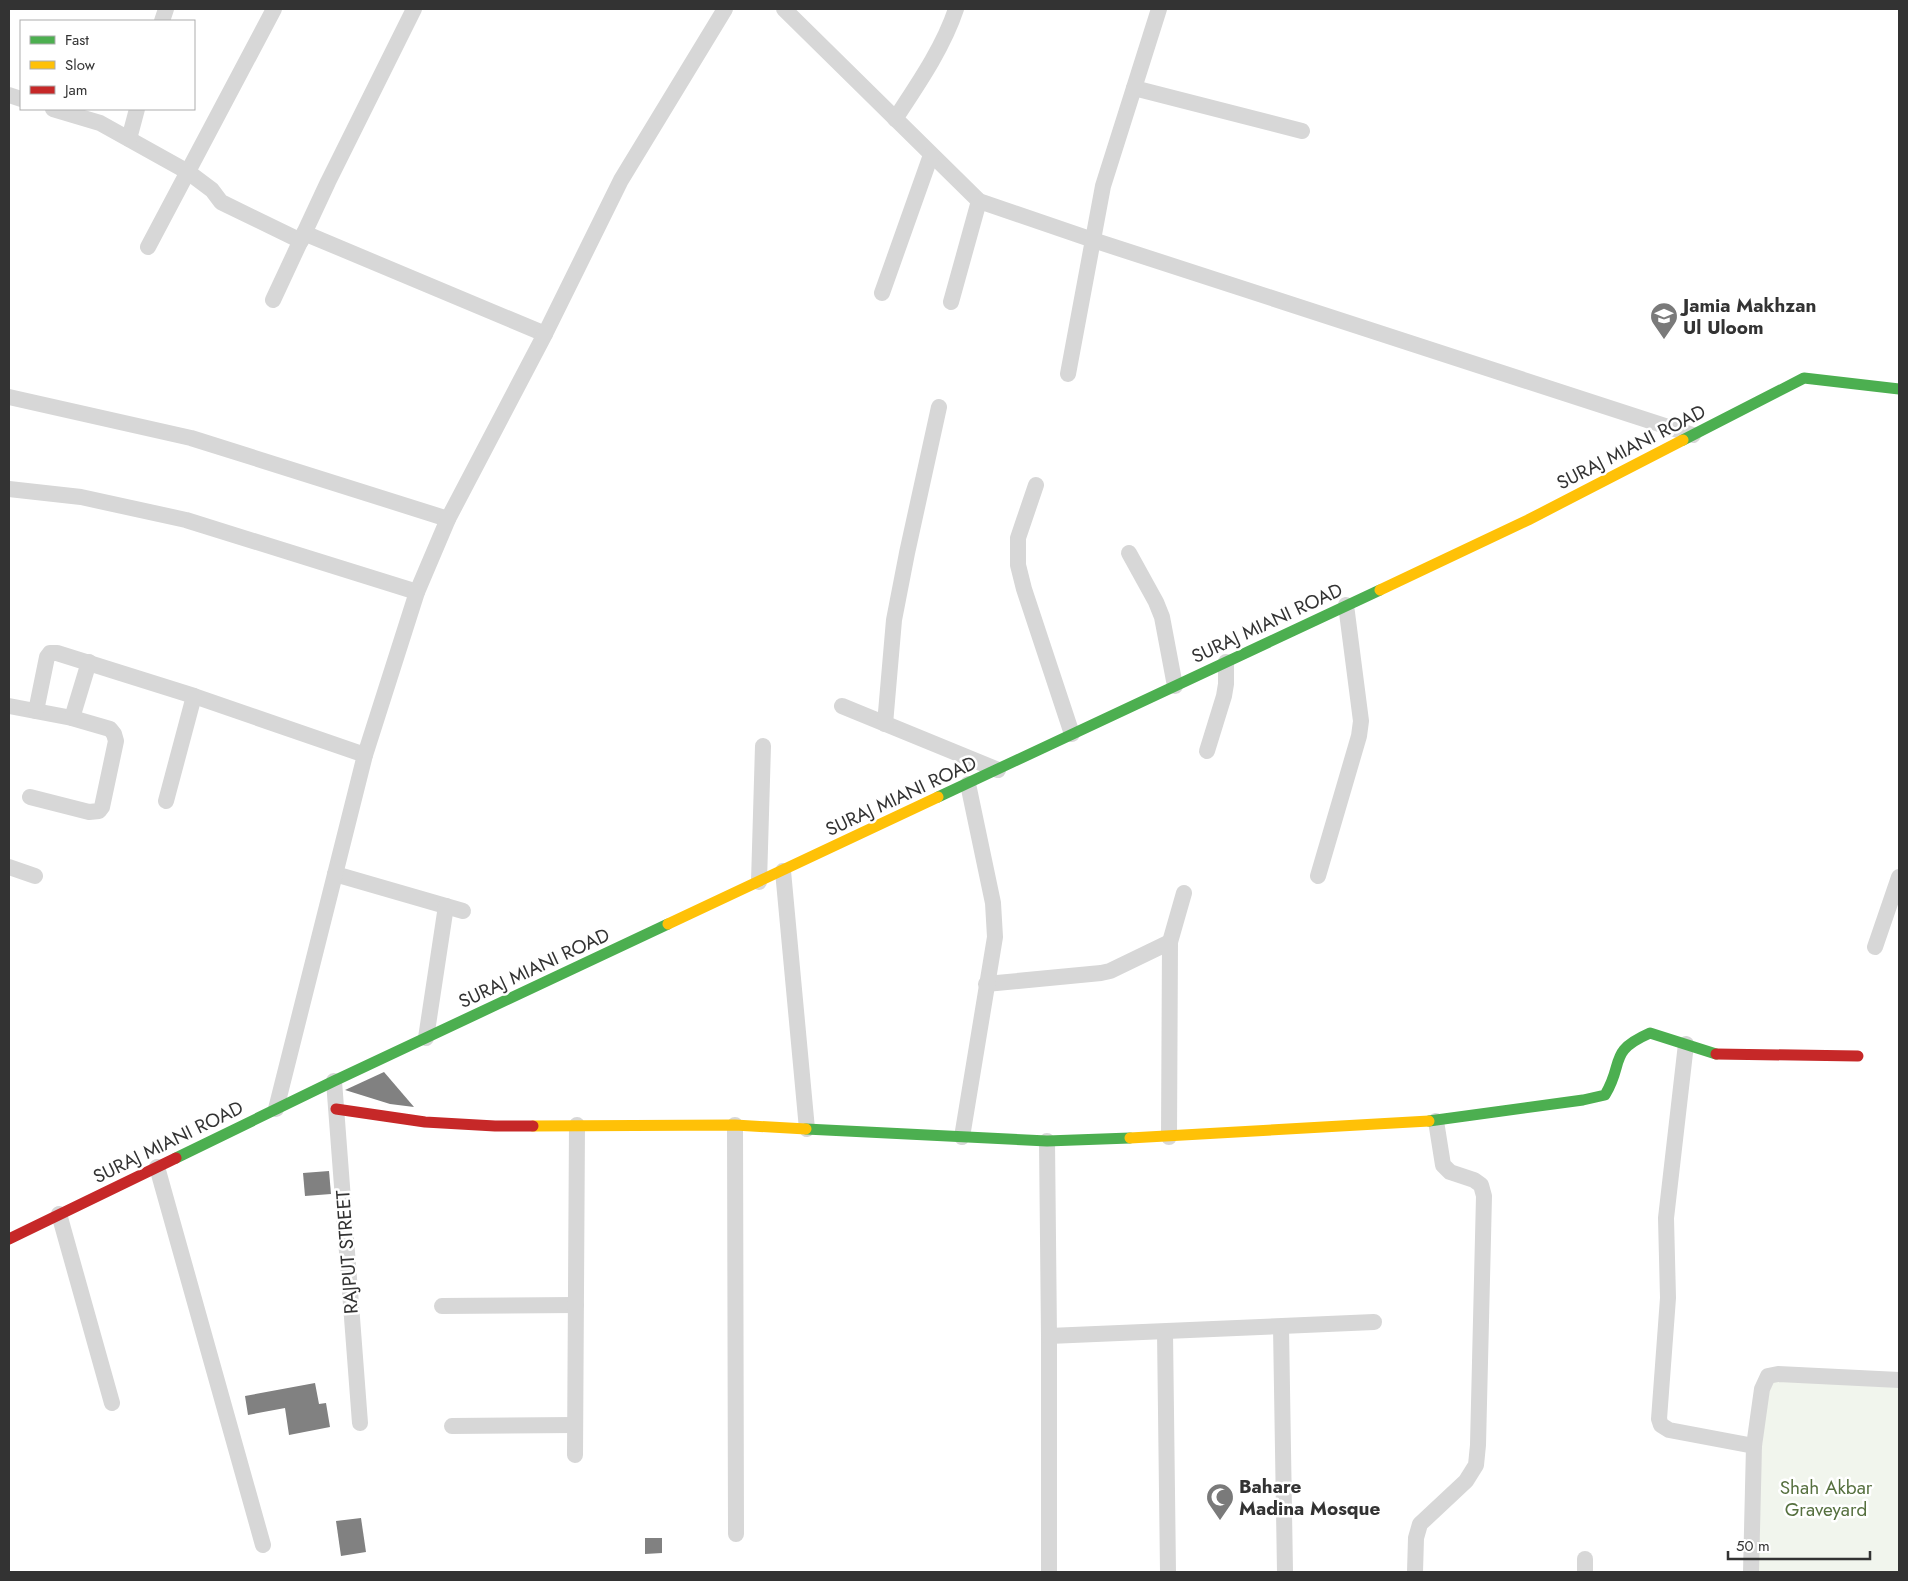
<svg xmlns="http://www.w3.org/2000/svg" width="1908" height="1581" font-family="Jost,sans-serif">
<rect width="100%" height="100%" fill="#fff"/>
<!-- green -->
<polygon fill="#f1f5ed" points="1768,1376 1899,1380 1899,1572 1751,1572"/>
<!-- building -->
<g fill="#818181">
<polygon points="384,1072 414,1107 390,1104 345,1090"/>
<polygon points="329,1171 331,1194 305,1196 303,1173"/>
<polygon points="315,1383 319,1404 326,1403 330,1427 289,1435 285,1408 248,1415 245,1396"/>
<polygon points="361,1518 366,1552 341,1556 336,1521"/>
<polygon points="645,1538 662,1538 662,1553 645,1554"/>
</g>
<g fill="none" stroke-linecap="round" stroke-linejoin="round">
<!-- street -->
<g stroke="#d7d7d7" stroke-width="16">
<polyline points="784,9 979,201 1093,240 1693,435"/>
<polyline points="162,21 166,9"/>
<polyline points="1134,88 1302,131"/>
<polyline points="9,95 21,99"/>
<polyline points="53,109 100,123 188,172 212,190 221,202 227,205 301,241"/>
<path d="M895,119C918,84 943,48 956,9"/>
<polyline points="129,139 137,109"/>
<polyline points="304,233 545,334"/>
<polyline points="148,247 274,9"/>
<polyline points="882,293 931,155"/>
<polyline points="273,300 328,182 414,9"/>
<polyline points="951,302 979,201"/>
<polyline points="1068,374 1103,186 1159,9"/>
<polyline points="9,397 191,438 448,519"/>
<polyline points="1036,485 1018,538 1018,565 1024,589 1072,734"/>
<polyline points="9,489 81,497 186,520 417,592"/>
<polyline points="1129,553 1156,602 1162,617 1175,686"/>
<polyline points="9,706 72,718 110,729 114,734 116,741 102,807 99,811 89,812 30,797"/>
<polyline points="842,706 998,770"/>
<polyline points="36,711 47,657 50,653 57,653 194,696 365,755"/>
<polyline points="72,718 89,662"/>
<polyline points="885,724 894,620 907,553 939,407"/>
<polyline points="1207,751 1224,696 1226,684 1226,662"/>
<polyline points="166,801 194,696"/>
<polyline points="9,867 35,876"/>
<polyline points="783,871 807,1129"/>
<polyline points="335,874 463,911"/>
<polyline points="1318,876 1359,736 1361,721 1346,605"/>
<polyline points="759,882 763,746"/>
<polyline points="1875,947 1899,877"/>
<polyline points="986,984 1101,973 1110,971 1170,942"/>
<polyline points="426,1038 446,906"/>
<polyline points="1686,1044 1666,1218 1668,1298 1659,1419 1661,1425 1669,1430 1754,1446"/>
<polyline points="334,1081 360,1423"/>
<polyline points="276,1109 365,755 417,592 448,519 545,334 621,180 725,9"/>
<polyline points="735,1125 736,1534"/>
<polyline points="962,1137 995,937 993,903 968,784"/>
<polyline points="1169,1137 1170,942 1184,893"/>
<polyline points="1047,1141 1049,1336 1049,1572"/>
<polyline points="157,1167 263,1545"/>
<polyline points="59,1214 112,1403"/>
<polyline points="442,1306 576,1305"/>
<polyline points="1281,1327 1285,1572"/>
<polyline points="1165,1332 1168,1572"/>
<polyline points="1049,1336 1374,1322"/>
<polyline points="452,1426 575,1425"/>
<polyline points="575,1455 577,1125"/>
<polyline points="1415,1572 1416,1538 1420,1524 1466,1481 1476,1465 1478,1445 1484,1196 1481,1185 1474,1180 1450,1172 1443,1165 1436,1121"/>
<polyline points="1585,1572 1585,1559"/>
<polyline points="1751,1572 1754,1446 1762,1389 1768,1376 1778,1374 1899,1380"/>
</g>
<!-- fast -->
<g stroke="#4caf50" stroke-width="11">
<polyline points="1683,440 1804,378 1899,389"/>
<polyline points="938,797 1380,590"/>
<path d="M1429,1121L1583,1100L1605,1095C1625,1062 1607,1052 1650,1033L1716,1054"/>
<polyline points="806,1129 1047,1141 1130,1138"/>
<polyline points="176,1158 334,1081 668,924"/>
</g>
<!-- slow -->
<g stroke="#ffc107" stroke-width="11">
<polyline points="1380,590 1528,520 1683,440"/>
<polyline points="668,924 938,797"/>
<polyline points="533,1126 735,1125 806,1129"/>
<polyline points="1130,1138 1429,1121"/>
</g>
<!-- jam -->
<g stroke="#c62828" stroke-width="11">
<polyline points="1716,1054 1858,1056"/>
<polyline points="336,1109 425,1122 495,1126 533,1126"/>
<polyline points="9,1239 176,1158"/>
</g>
</g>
<!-- icons -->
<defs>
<g id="school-pin" transform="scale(1.4375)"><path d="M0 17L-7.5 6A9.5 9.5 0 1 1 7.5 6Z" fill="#7a7a7a" stroke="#fff"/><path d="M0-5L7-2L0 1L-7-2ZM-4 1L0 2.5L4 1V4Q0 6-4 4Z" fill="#fff"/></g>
<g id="mosque-pin" transform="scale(1.4375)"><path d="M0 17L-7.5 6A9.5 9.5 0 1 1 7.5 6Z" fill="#7a7a7a" stroke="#fff"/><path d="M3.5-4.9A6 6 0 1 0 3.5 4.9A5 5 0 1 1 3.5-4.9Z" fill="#fff"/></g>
</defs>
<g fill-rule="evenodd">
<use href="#school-pin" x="1664" y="316"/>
<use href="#mosque-pin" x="1220" y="1497"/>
</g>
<g text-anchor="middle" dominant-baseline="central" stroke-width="5" stroke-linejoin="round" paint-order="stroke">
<!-- poi labels -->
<g font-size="19" font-weight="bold" fill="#333" stroke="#fff" text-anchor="start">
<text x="1683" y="305">Jamia Makhzan<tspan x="1683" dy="22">Ul Uloom</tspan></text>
<text x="1239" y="1486">Bahare<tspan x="1239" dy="22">Madina Mosque</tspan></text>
</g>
<!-- street labels -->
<g font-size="19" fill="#333" stroke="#fff">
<text transform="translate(1631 447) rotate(-27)">SURAJ MIANI ROAD</text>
<text transform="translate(1267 623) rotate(-25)">SURAJ MIANI ROAD</text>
<text transform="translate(901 796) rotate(-25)">SURAJ MIANI ROAD</text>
<text transform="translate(534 968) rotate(-25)">SURAJ MIANI ROAD</text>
<text transform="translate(168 1142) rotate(-26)">SURAJ MIANI ROAD</text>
<text transform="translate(347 1252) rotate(-94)">RAJPUT STREET</text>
</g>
<!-- park labels -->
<g font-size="19" fill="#56703f" stroke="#fff">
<text x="1826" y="1487">Shah Akbar<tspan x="1826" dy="22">Graveyard</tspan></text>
</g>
</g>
<!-- border -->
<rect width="1908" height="1581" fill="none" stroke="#333333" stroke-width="20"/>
<!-- legend -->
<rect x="20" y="20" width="175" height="90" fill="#ffffff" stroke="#adadad"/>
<rect x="30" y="36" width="25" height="8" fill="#4caf50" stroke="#adadad"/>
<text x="65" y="45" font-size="15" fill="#333333">Fast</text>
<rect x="30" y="61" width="25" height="8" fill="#ffc107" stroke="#adadad"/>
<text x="65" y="70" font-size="15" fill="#333333">Slow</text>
<rect x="30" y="86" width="25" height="8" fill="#c62828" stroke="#adadad"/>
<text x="65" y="95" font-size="15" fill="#333333">Jam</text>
<!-- scale -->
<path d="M1728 1551v8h142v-8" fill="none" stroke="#333333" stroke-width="2.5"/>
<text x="1736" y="1551" font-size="15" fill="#333333" stroke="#ffffff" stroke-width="4" paint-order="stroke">50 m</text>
</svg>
